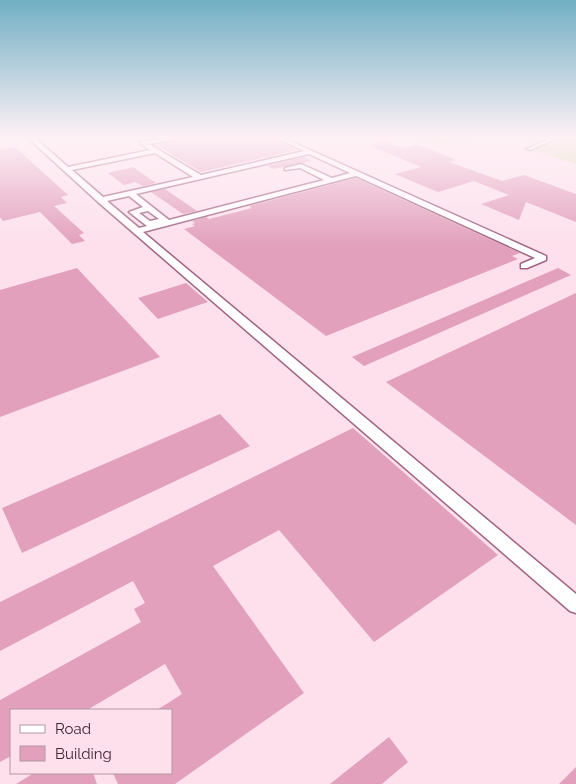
<svg xmlns="http://www.w3.org/2000/svg" width="576" height="784" font-family="Raleway,sans-serif">
<rect width="100%" height="100%" fill="#fde0ec"/>
<!-- green -->
<g fill="#d6d9a8">
<polygon points="408,136 490,136 445,145 420,141"/>
<polygon points="566,136 576,136 576,164 533,150"/>
</g>
<!-- building -->
<g fill="#e2a0bd">
<polygon points="187,136 270,136 297,150 201,172 156,145 182,140"/>
<polygon points="386,141 404,148 417,144 456,160 449,162 502,181 524,175 576,194 576,222 526,202 519,220 481,204 509,195 474,181 438,192 395,174 421,167 368,145"/>
<polygon points="15,147 68,195 61,197 67,203 54,206 84,233 79,235 85,241 72,244 40,212 3,221 0,217 0,150"/>
<polygon points="304,157 312,161 274,169 267,166"/>
<polygon points="133,167 150,179 156,183 143,186 135,182 124,185 108,173"/>
<polygon points="356,178 520,253 512,256 518,259 326,336 184,229 195,226 192,224 195,223 192,221 206,217 209,219 252,208 249,206"/>
<polygon points="165,189 197,211 183,214 151,192"/>
<polygon points="77,268 160,357 0,417 0,290"/>
<polygon points="558,268 571,275 364,366 352,357"/>
<polygon points="186,283 208,302 158,319 138,298"/>
<polygon points="576,293 576,525 386,382"/>
<polygon points="220,414 250,446 22,553 2,508"/>
<polygon points="353,428 498,555 374,642 279,530 213,566 304,693 175,784 118,784 113,773 171,773 171,710 157,710 182,694 165,664 87,710 11,710 11,756 0,762 0,700 141,622 134,609 145,603 133,581 0,651 0,602"/>
<polygon points="389,737 408,762 382,784 330,784"/>
<polygon points="576,767 576,784 559,784"/>
<polygon points="34,773 93,773 97,784 16,784"/>
</g>
<g fill="none" stroke-linecap="round" stroke-linejoin="round">
<!-- minor casing -->
<g stroke="#a16480" stroke-width="3">
<g id="minor">
<path d="M35,136H50L36,139L68,167L150,150L141,144V142L174,136H185L182,138L149,144L201,175L304,151L272,136H279L546,256V260L527,268H521V264L535,258L356,176L143,232L576,594V613L570,611L98,202L28,138ZM155,153L193,177L103,197L72,170ZM309,154L350,173L332,178L301,164L285,168V170L300,168L324,180L169,220L136,194ZM129,196L143,207L129,212L147,226L139,228L107,201ZM148,211L159,219L150,221L139,213Z"/>
<polygon points="555,136 562,136 531,150 526,149"/>
</g>
</g>
<!-- minor -->
<use href="#minor" fill="#fff" fill-rule="evenodd"/>
</g>
<!-- sky -->
<linearGradient id="sky" x2="0" y2="1"><stop stop-color="#71afc4"/><stop offset="0.56" stop-color="#fef1f6"/><stop offset="1" stop-color="#fef1f6" stop-opacity="0"/></linearGradient>
<rect width="576" height="245" fill="url(#sky)"/>
<!-- legend -->
<rect x="10" y="709" width="162" height="65" fill="#fde0ec" stroke="#b296a2"/>
<rect x="20" y="725" width="25" height="8" fill="#ffffff" stroke="#b296a2"/>
<text x="55" y="734" font-size="15" fill="#412633">Road</text>
<rect x="20" y="746" width="25" height="15" fill="#e2a0bd" stroke="#b296a2"/>
<text x="55" y="759" font-size="15" fill="#412633">Building</text>
</svg>
